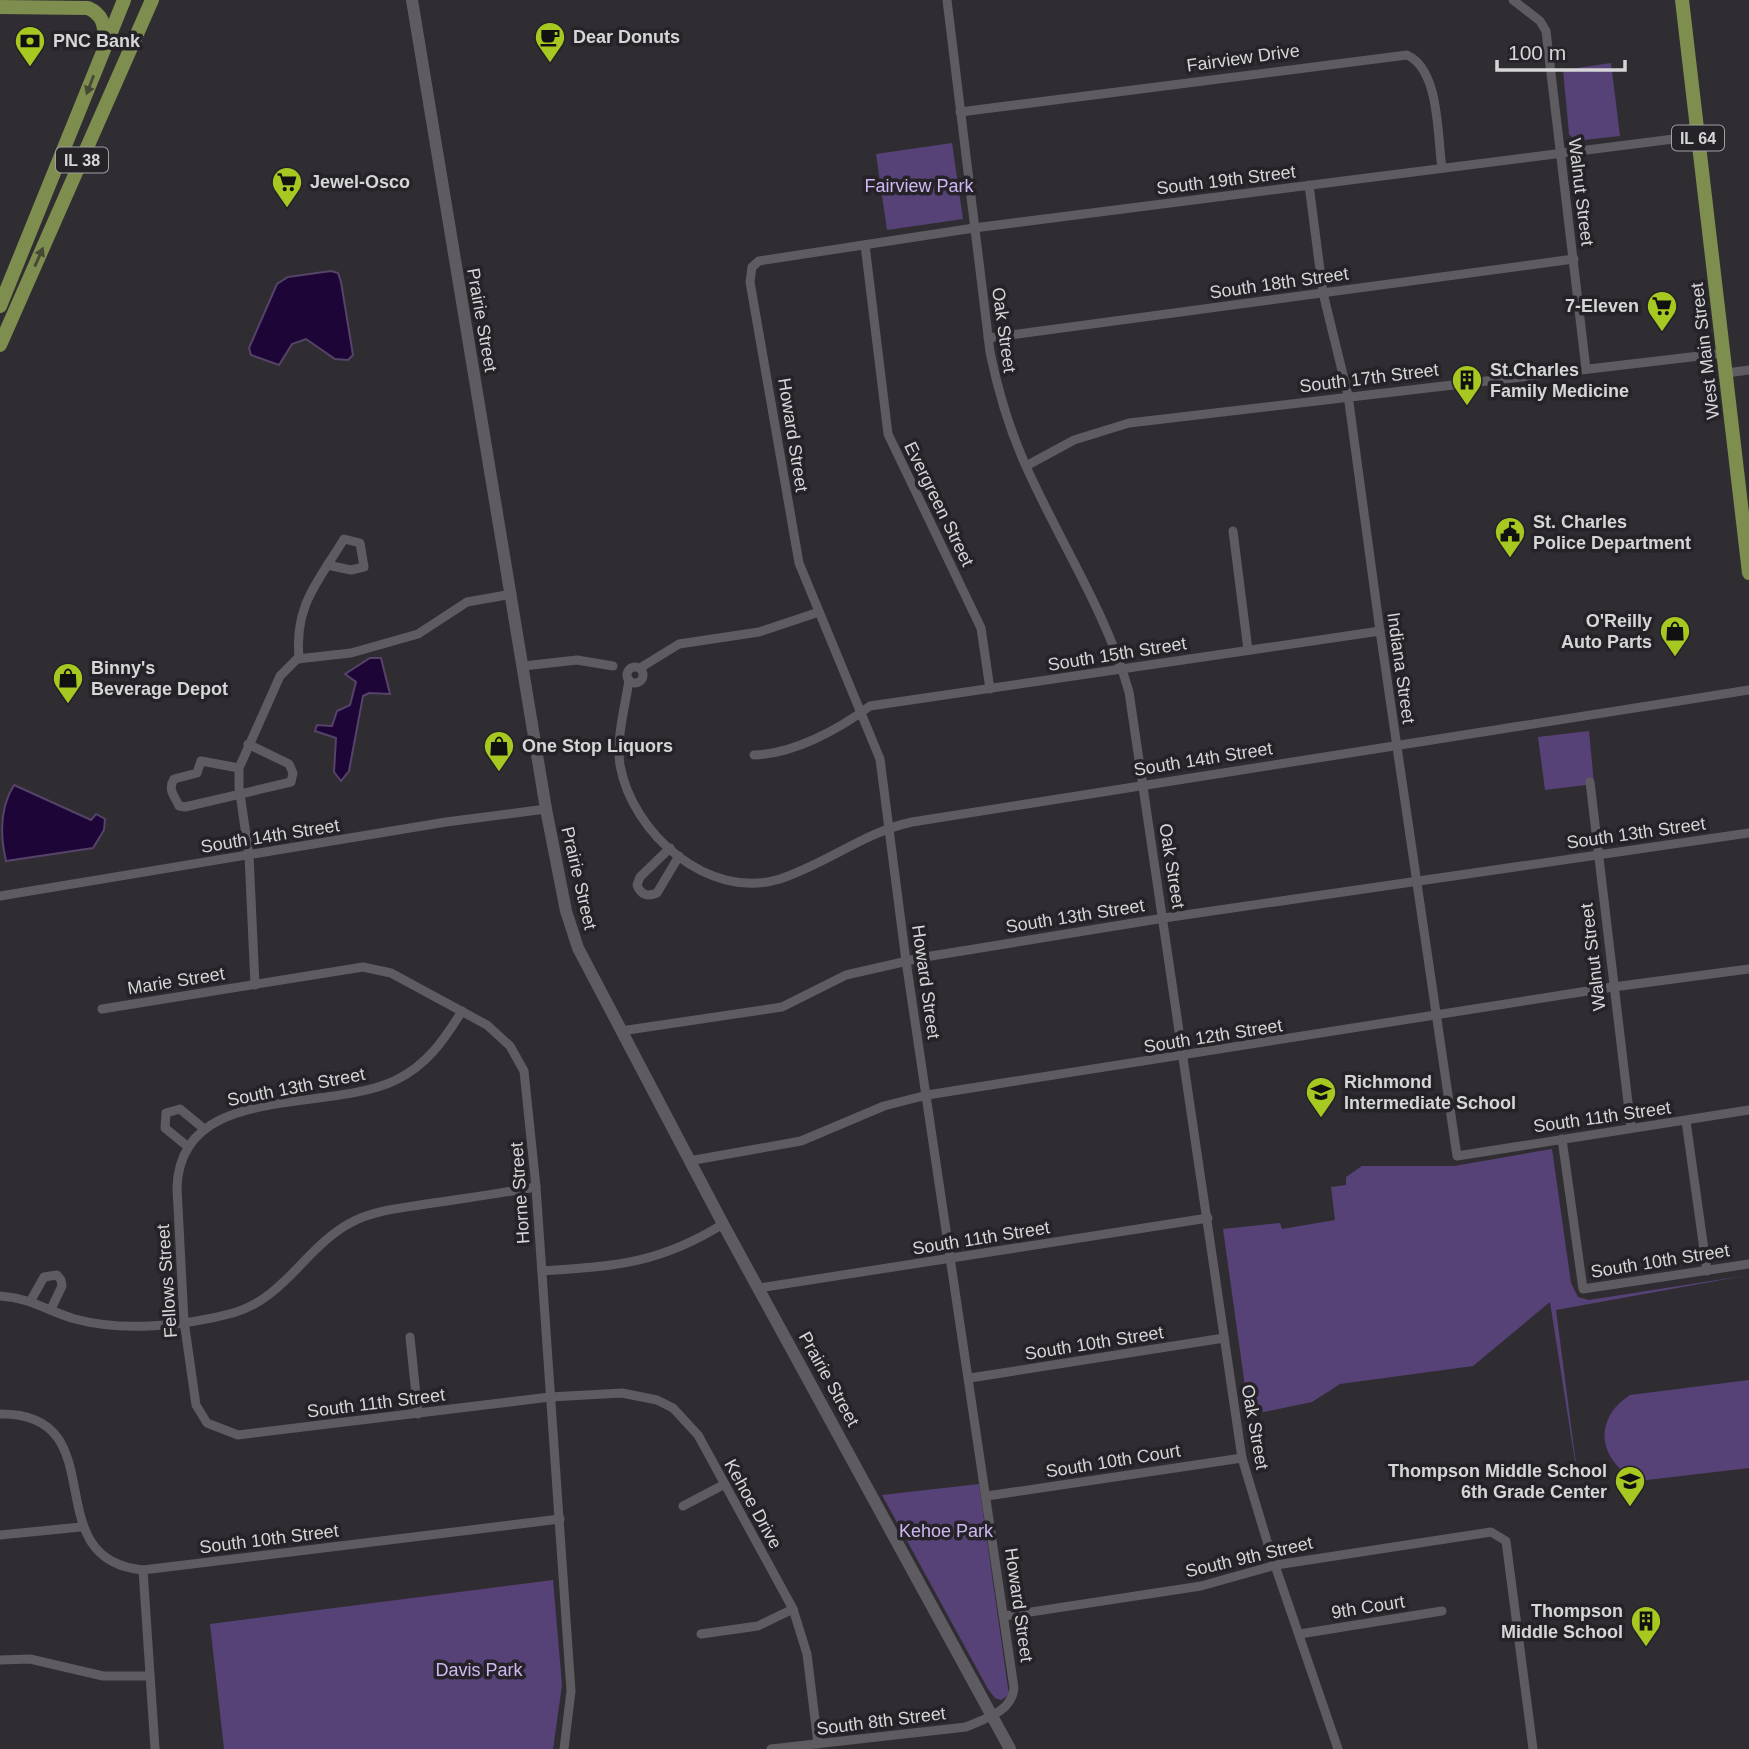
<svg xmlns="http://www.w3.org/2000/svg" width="1749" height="1749" font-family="Helvetica,sans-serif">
<rect width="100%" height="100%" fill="#2f2d32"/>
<!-- green -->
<g fill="#574277">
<polygon points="1611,63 1620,136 1575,141 1569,134 1563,70"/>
<polygon points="952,143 963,219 887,230 876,154"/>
<polygon points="1589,731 1594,784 1545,790 1538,737"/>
<polygon points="1552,1149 1571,1283 1578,1297 1589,1300 1749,1275 1556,1310 1579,1487 1550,1302 1473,1366 1340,1384 1312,1402 1249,1415 1223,1229 1280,1223 1282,1229 1335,1220 1331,1187 1346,1185 1346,1177 1362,1166 1454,1166"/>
<path d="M1749,1380V1468L1639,1481C1599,1463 1591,1420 1630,1395Z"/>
<polygon points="979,1484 1009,1695 1001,1700 995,1698 988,1689 882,1495"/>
<polygon points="553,1580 562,1685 553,1749 224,1749 210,1624"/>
</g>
<!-- water -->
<g fill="#1e0538" stroke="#554368" stroke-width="2">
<polygon points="331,271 338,273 341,282 353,355 348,360 335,359 306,339 292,344 279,365 251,355 249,348 277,284 288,277"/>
<polygon points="370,658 381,658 390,694 369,693 363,696 349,771 341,781 334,772 336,738 315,731 317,725 332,726 337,711 350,705 356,682 345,674"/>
<path d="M14,785L91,820L96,814L105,819L104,830L93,848L6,861C0,835 0,807 14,785Z"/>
</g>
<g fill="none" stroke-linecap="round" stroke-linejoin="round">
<!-- street -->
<g stroke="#5e5c61" stroke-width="9">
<path d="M947,0L990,352C998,391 1009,428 1025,464C1059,541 1106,611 1129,692L1242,1458L1270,1551L1338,1749"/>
<polyline points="1513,0 1540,21 1546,31 1586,369"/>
<path d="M960,112L1407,55C1440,70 1437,135 1442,168"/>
<polyline points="1309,185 1323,293 1348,395 1380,631 1457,1156 1749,1110"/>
<polyline points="865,245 888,434 981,628 990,689"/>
<polyline points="988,338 1574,259"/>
<polyline points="1727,373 1749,370"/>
<polyline points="1026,466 1074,440 1129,423 1725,353"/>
<polyline points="1233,531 1248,650"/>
<path d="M299,659C294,605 318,582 344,539L360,543L364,567L351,570L327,565"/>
<polyline points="523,666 577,660 613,666"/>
<circle cx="635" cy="675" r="8"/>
<polyline points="640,668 679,644 759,632 819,612"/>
<path d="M629,680C625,708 616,737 620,765C632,833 708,901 780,879C826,864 865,832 912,822L1749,690"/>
<path d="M754,755C793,754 838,730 870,706L1380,631"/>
<path d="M239,768L201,761L197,773L174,779C167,790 175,796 179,806L185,807L291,782L293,773L289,764L248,744"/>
<polyline points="1590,782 1631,1128"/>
<path d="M670,848L640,877L637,885C641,895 647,897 657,893L679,856"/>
<polyline points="0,896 446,822 546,809"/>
<polyline points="255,985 249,855 239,787 239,768 280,676 297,659 351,653 418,634 467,602 512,594"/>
<polyline points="102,1009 363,967 391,973 487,1025 510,1046 524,1071 536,1187 571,1691 564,1749"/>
<path d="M462,1011C444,1040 427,1065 396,1080C327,1114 180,1081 177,1188L184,1321L196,1405L207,1423L238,1435L550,1397L622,1393L657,1400L673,1408L698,1435L793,1609L807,1654L818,1744"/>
<polyline points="621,1031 782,1007 846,975 925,957 1164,918 1749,833"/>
<polyline points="1686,1121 1707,1271"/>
<polyline points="1562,1139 1583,1289 1749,1264"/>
<polyline points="187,1146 165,1128 166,1113 180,1109 203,1128"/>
<polyline points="689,1161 801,1141 884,1106 927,1095 1613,987 1749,969"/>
<path d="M542,1271C615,1266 659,1264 723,1224"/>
<polyline points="759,1288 1208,1218"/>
<path d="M0,1296C32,1298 47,1311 75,1319C123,1332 185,1326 233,1313C286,1298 307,1244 354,1221C375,1210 403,1208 426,1204C463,1199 500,1193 536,1187"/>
<polyline points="31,1300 44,1277 57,1275 61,1280 62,1286 51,1309"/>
<polyline points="410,1337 418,1414"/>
<polyline points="970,1378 1224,1338"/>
<path d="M0,1414C118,1413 33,1560 143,1570L560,1519"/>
<polyline points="987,1496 1242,1458"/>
<polyline points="683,1506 725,1484"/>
<polyline points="0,1535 81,1527"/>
<polyline points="143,1570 155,1749"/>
<polyline points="1005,1616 1201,1586 1276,1565 1491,1532 1506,1541 1533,1749"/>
<polyline points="701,1634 758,1626 793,1609"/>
<polyline points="1300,1634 1442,1611"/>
<polyline points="0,1660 30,1659 103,1676 150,1676"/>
<path d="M771,1749L966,1727C984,1719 1012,1712 1014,1688L906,961L880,759L799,563L750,282L752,267L759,261L974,228L1697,136"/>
</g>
<!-- secondary -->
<polyline stroke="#5e5c61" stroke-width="12" points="412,0 546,809 566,911 578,948 723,1224 1010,1749"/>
<!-- primary -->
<g stroke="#7e8e4e" stroke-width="14">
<polyline points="1682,0 1749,573"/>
<path d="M0,7L88,8C104,15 104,26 106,43"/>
<polyline points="0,306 124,0"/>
<polyline points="0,345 152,0"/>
</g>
</g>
<!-- one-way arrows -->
<defs><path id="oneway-solid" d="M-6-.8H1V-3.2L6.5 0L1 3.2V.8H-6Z" transform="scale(1.75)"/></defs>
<g fill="#444835">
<use href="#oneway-solid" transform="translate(90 85) rotate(111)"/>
<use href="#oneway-solid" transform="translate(39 257) rotate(-66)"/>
</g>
<!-- icons -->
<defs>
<g id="cafe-pin" transform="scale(1.575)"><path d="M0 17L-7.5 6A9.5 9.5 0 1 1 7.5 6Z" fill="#a6c821" stroke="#252328"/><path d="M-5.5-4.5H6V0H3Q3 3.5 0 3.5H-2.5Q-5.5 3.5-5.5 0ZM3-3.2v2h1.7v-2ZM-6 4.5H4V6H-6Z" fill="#111"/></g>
<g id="bank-pin" transform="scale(1.575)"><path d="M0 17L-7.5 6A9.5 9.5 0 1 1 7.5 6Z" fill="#a6c821" stroke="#252328"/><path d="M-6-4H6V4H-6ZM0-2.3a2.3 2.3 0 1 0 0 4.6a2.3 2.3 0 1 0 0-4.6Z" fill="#111"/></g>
<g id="supermarket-pin" transform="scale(1.575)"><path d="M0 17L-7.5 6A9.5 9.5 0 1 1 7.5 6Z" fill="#a6c821" stroke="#252328"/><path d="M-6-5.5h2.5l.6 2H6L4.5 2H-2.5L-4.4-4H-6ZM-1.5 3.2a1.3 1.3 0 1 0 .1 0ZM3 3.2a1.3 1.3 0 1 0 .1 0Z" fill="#111"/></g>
<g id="building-pin" transform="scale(1.575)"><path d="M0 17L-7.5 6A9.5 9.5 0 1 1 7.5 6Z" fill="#a6c821" stroke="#252328"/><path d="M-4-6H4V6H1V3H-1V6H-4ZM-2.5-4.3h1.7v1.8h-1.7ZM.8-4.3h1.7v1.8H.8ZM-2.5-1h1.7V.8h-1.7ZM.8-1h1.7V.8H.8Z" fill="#111"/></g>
<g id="civic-pin" transform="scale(1.575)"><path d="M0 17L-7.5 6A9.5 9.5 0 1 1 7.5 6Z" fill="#a6c821" stroke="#252328"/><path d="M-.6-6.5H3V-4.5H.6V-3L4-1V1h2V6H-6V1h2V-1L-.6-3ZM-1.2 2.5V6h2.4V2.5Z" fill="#111"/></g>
<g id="shop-pin" transform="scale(1.575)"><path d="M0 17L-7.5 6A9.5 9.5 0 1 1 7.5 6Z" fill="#a6c821" stroke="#252328"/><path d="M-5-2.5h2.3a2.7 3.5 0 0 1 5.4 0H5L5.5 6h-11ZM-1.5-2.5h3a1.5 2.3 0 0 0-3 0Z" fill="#111"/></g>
<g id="school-pin" transform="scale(1.575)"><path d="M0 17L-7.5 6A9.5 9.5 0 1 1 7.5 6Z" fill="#a6c821" stroke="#252328"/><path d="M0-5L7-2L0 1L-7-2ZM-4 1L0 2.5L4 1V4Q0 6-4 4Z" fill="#111"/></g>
</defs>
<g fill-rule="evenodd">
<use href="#cafe-pin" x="550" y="37"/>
<use href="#bank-pin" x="30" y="41"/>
<use href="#supermarket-pin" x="287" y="182"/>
<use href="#supermarket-pin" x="1662" y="306"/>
<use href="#building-pin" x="1467" y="380"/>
<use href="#civic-pin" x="1510" y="532"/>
<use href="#shop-pin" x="1675" y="631"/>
<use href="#shop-pin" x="68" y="678"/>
<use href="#shop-pin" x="499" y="746"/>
<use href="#school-pin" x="1321" y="1092"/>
<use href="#school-pin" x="1630" y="1481"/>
<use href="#building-pin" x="1646" y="1621"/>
</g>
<g text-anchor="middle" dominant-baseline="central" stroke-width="7" stroke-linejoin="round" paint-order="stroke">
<!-- shield labels -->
<g fill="#252328" stroke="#a1a0a3" stroke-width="2">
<rect x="1672" y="125.5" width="52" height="25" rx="5"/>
<rect x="56" y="147.5" width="52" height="25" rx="5"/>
</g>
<g font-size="16" font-weight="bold" fill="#d6d5d8">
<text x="1698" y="138">IL 64</text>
<text x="82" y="160">IL 38</text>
</g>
<!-- poi labels -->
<g font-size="18" font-weight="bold" fill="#d6d5d8" stroke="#252328" text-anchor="start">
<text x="573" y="37">Dear Donuts</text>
<text x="53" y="41">PNC Bank</text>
<text x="310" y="182">Jewel-Osco</text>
<text x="1639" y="306" text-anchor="end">7-Eleven</text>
<text x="1490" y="370">St.Charles<tspan x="1490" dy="21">Family Medicine</tspan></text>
<text x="1533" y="522">St. Charles<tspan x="1533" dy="21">Police Department</tspan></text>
<text x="1652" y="621" text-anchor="end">O'Reilly<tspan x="1652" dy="21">Auto Parts</tspan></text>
<text x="91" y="668">Binny's<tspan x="91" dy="21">Beverage Depot</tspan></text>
<text x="522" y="746">One Stop Liquors</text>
<text x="1344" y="1082">Richmond<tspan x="1344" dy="21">Intermediate School</tspan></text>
<text x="1607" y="1471" text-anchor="end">Thompson Middle School<tspan x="1607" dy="21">6th Grade Center</tspan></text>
<text x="1623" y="1611" text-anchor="end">Thompson<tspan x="1623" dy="21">Middle School</tspan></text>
</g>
<!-- street labels -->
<g font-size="18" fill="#d6d5d8" stroke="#252328">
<text transform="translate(1243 58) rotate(-8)">Fairview Drive</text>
<text transform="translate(1226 180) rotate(-7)">South 19th Street</text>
<text transform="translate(1581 192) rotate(83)">Walnut Street</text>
<text transform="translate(1279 283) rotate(-8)">South 18th Street</text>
<text transform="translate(482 320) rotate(80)">Prairie Street</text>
<text transform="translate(1004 330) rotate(82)">Oak Street</text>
<text transform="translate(1705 351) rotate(-97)">West Main Street</text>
<text transform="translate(1369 378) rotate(-7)">South 17th Street</text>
<text transform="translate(793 435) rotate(81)">Howard Street</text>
<text transform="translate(939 504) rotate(64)">Evergreen Street</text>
<text transform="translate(1117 654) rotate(-9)">South 15th Street</text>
<text transform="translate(1401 668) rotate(82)">Indiana Street</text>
<text transform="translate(1203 759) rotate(-9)">South 14th Street</text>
<text transform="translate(1636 833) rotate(-8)">South 13th Street</text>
<text transform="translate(270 836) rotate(-9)">South 14th Street</text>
<text transform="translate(1172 866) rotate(81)">Oak Street</text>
<text transform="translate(579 878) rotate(77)">Prairie Street</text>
<text transform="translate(1075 916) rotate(-9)">South 13th Street</text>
<text transform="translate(1593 957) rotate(-97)">Walnut Street</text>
<text transform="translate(176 981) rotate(-9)">Marie Street</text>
<text transform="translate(926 982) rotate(82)">Howard Street</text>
<text transform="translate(1213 1036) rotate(-9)">South 12th Street</text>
<text transform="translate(296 1087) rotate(-11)">South 13th Street</text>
<text transform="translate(1602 1117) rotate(-8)">South 11th Street</text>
<text transform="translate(520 1193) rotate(-94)">Horne Street</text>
<text transform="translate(981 1238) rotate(-9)">South 11th Street</text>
<text transform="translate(1660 1261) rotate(-9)">South 10th Street</text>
<text transform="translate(167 1281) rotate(-94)">Fellows Street</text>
<text transform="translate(1094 1343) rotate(-9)">South 10th Street</text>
<text transform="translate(829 1379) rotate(61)">Prairie Street</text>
<text transform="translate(376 1403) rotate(-7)">South 11th Street</text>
<text transform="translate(1255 1427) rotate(80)">Oak Street</text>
<text transform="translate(1113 1461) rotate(-9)">South 10th Court</text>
<text transform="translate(753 1504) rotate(61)">Kehoe Drive</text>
<text transform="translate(269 1539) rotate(-7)">South 10th Street</text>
<text transform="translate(1249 1557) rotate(-13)">South 9th Street</text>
<text transform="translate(1019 1605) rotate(82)">Howard Street</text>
<text transform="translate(1368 1607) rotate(-9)">9th Court</text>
<text transform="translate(881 1721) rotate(-7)">South 8th Street</text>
</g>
<!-- park labels -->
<g font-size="18" fill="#ceb8f4" stroke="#252328">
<text x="919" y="186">Fairview Park</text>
<text x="946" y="1531">Kehoe Park</text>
<text x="479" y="1670">Davis Park</text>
</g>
</g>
<!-- scale -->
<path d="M1497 60v10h128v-10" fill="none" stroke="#d6d5d8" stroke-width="3.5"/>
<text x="1508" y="60" font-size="21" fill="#d6d5d8" stroke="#252328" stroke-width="5" paint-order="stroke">100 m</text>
</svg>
